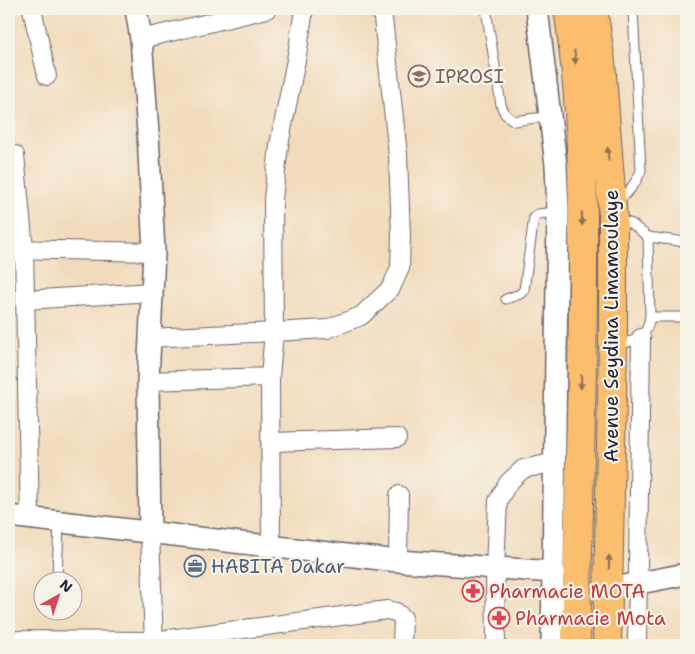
<svg xmlns="http://www.w3.org/2000/svg" width="695" height="654" font-family="'Shantell Sans',sans-serif">
<rect width="100%" height="100%" fill="#f7f3e8"/>
<filter id="ink" filterUnits="userSpaceOnUse"><feTurbulence type="fractalNoise" baseFrequency=".02" numOctaves="2"/><feDisplacementMap in="SourceGraphic" scale="10" xChannelSelector="R" yChannelSelector="G"/><feConvolveMatrix kernelMatrix="1 2 1 2 8 2 1 2 1" color-interpolation-filters="sRGB"/></filter>
<filter id="wash" filterUnits="userSpaceOnUse"><feTurbulence type="fractalNoise" baseFrequency=".0096" numOctaves="4" result="noise"/><feDisplacementMap in="SourceGraphic" scale="20" xChannelSelector="R" yChannelSelector="G"/><feGaussianBlur stdDeviation="1.12" result="paint"/><feColorMatrix in="noise" values="0 0 0 0 0 0 0 0 0 0 0 0 0 0 0 0 0 1.4 0 .05"/><feComposite in="paint" operator="in"/></filter>
<g filter="url(#wash)">
<rect width="100%" height="100%" fill="#f2dbbc"/>
</g>
<g filter="url(#ink)">
<g fill="none" stroke-linecap="round" stroke-linejoin="round">
<!-- service casing -->
<g stroke="#6b6368" stroke-width="11">
<g id="service">
<polyline points="486,9 501,105 505,114 514,121 551,116"/>
<path d="M617,201C629,193 635,184 641,171L633,9"/>
<polyline points="617,219 632,224 648,237 686,242"/>
<polyline points="648,237 650,317"/>
<polyline points="506,299 520,294 524,290 534,217 538,214 558,212"/>
<path d="M615,345C636,340 646,341 650,317H686"/>
<polyline points="57,579 59,521"/>
</g>
</g>
<!-- minor casing -->
<g stroke="#6b6368" stroke-width="20">
<g id="minor">
<polyline points="32,9 47,76"/>
<polyline points="141,39 267,9"/>
<polyline points="15,155 24,249 30,519"/>
<polyline points="9,249 154,252"/>
<polyline points="25,300 152,292"/>
<polyline points="149,338 274,332 273,199 279,145 297,55 304,9"/>
<polyline points="270,377 271,546"/>
<polyline points="148,381 270,377 274,332 327,329 361,316 391,288 400,268 401,236 398,155 382,9"/>
<polyline points="271,442 397,438"/>
<polyline points="150,532 154,645"/>
<polyline points="398,561 399,495"/>
<polyline points="9,640 154,641 387,610 396,612 403,618 402,645"/>
<polyline points="496,645 495,568 498,501 508,483 523,469 556,462"/>
<polyline points="637,645 641,338"/>
</g>
</g>
<!-- tertiary casing -->
<g stroke="#6b6368" stroke-width="24">
<g id="tertiary">
<polyline points="136,9 141,39 148,133 154,252 148,381 150,532"/>
<polyline points="537,9 556,165 558,212 552,645"/>
<polyline points="9,516 398,561 554,572"/>
<polyline points="609,589 686,574"/>
</g>
</g>
<!-- trunk casing -->
<g stroke="#6b6368" stroke-width="30">
<g id="trunk">
<path d="M568,9C586,127 584,249 582,368C580,461 578,553 576,645"/>
<polyline points="593,9 601,62 613,218 613,346 607,645"/>
</g>
</g>
<!-- service -->
<use href="#service" stroke="#fff" stroke-width="9"/>
<!-- minor -->
<use href="#minor" stroke="#fff" stroke-width="18"/>
<!-- tertiary -->
<use href="#tertiary" stroke="#fff" stroke-width="21"/>
<!-- trunk -->
<use href="#trunk" stroke="#fabe6e" stroke-width="28"/>
</g>
<!-- one-way arrows -->
<defs><path id="oneway-solid" d="M-6-.8H1V-3.2L6.5 0L1 3.2V.8H-6Z" transform="scale(1.25)"/></defs>
<g fill="#8e7054">
<use href="#oneway-solid" transform="translate(575 57) rotate(85)"/>
<use href="#oneway-solid" transform="translate(608 154) rotate(-94)"/>
<use href="#oneway-solid" transform="translate(582 219) rotate(89)"/>
<use href="#oneway-solid" transform="translate(581 382) rotate(91)"/>
<use href="#oneway-solid" transform="translate(609 562) rotate(-89)"/>
</g>
</g>
<!-- icons -->
<defs>
<g id="university-ring" transform="scale(1.125)"><circle r="9.5" fill="#f7f3e8" stroke="#8d6e63" stroke-width="1.5"/><path d="M0-5L7-2L0 1L-7-2ZM-4 1L0 2.5L4 1V4Q0 6-4 4Z" fill="#8d6e63"/></g>
<g id="office-ring" transform="scale(1.125)"><circle r="9.5" fill="#f7f3e8" stroke="#5c6f8a" stroke-width="1.5"/><path d="M-6-3h4V-5.5h4V-3h4V5H-6ZM-1-4.5V-3h2v-1.5ZM-6 0V1H6V0Z" fill="#5c6f8a"/></g>
<g id="pharmacy-ring" transform="scale(1.125)"><circle r="9.5" fill="#f7f3e8" stroke="#e0444e" stroke-width="1.5"/><path d="M-2-6h4v4h4v4h-4v4h-4v-4h-4v-4h4Z" fill="#e0444e"/></g>
</defs>
<g fill-rule="evenodd">
<use href="#university-ring" x="419" y="76"/>
<use href="#office-ring" x="195" y="566"/>
<use href="#pharmacy-ring" x="473" y="591"/>
<use href="#pharmacy-ring" x="499" y="618"/>
</g>
<g text-anchor="middle" dominant-baseline="central" stroke-width="4.5" stroke-linejoin="round" paint-order="stroke">
<!-- education labels -->
<g font-size="19" fill="#785e54" stroke="#f7f3e8" text-anchor="start">
<text x="435" y="76">IPROSI</text>
</g>
<!-- street labels -->
<g font-size="19" fill="#22223b" stroke="#f7f3e8">
<text transform="translate(611 326) rotate(-90)">Avenue Seydina Limamoulaye</text>
</g>
<!-- service labels -->
<g font-size="19" fill="#4e5e75" stroke="#f7f3e8" text-anchor="start">
<text x="211" y="566">HABITA Dakar</text>
</g>
<!-- health labels -->
<g font-size="19" fill="#be3a42" stroke="#f7f3e8" text-anchor="start">
<text x="489" y="591">Pharmacie MOTA</text>
<text x="515" y="618">Pharmacie Mota</text>
</g>
</g>
<!-- margin -->
<rect width="695" height="654" fill="none" stroke="#f7f3e8" stroke-width="30"/>
<!-- north arrow -->
<g transform="translate(58 596) rotate(39)"><circle r="24" fill="#f7f3e8" stroke="#a29fa3"/>
<path d="M0-4L9 19L0 12L-9 19Z" fill="#d1495b"/>
<text y="-8" font-size="14" font-weight="bold" text-anchor="middle" fill="#22223b">N</text>
</g>
</svg>
